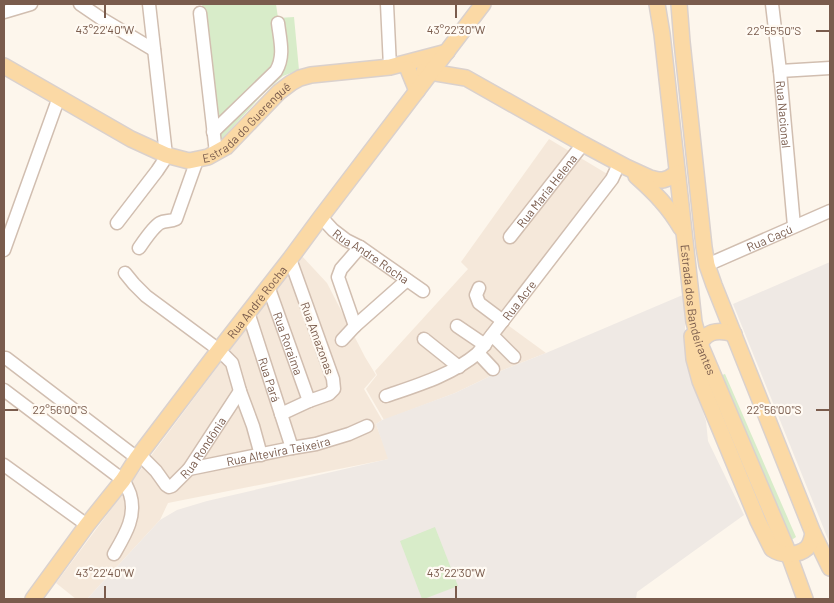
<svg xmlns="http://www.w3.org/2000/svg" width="834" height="603" font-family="Barlow,sans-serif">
<rect width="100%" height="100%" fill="#fdf6ec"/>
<!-- residential -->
<g fill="#f5e8da">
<polygon points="549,139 609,175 502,321 546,353 503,370 455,393 384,420 366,389 377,375 375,371 468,269 461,262"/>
<polygon points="301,255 327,283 365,357 376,375 364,389 382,420 376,424 389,459 168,503 160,520 87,599 76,599 56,583"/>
</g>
<!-- industrial -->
<g fill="#efe9e4">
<polygon points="830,262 830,544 733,304"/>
<polygon points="685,294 685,358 706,421 708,441 744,515 637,592 636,599 87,599 160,520 177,510 207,501 388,459 376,424 382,420 455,393 503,370 546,353"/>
</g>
<!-- green -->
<g fill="#d8ecc9">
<polygon points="202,4 276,4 278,18 294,17 299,70 283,76 263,94 219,142"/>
<polygon points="725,374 796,537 790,541 719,376"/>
<polygon points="435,527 458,586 424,599 422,599 400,541"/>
</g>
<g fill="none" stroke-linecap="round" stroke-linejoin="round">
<!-- minor casing -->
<g stroke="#d1beb0" stroke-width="15">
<g id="minor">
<polyline points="80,4 102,19 154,50"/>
<polyline points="387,4 390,67"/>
<path id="s1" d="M772,4L780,71L794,226"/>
<polyline points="4,12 31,4"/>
<polyline points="200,13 216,153"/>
<polyline points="780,71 830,68"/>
<path d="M213,132L276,71C285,56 280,40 278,23"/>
<path id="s2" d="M321,217L333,230L346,240L360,247L423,291"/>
<polyline points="117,223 157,171 163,162 166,155 149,4"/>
<path id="s3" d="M510,237L583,144"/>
<path d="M139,248C144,241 153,227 160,223C165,220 170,222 176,219L197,160"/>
<polyline points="4,250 59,97"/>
<path id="s4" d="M707,265L830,211"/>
<polyline points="125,273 134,284 146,296 219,350 232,363 240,391 253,426 261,455"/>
<path id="s5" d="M268,286L309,401"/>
<polyline points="479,288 476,295 479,303 503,321"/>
<path id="s6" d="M248,312L292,448"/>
<polyline points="355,326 338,277 341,269 360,247"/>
<polyline points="457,326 485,345"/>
<polyline points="492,335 514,357"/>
<polyline points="424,339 459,367"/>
<polyline points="342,340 355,326 407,280"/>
<polyline points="478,353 493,369"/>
<polyline points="6,358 137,458"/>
<path d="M4,390L123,480C126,484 128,489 130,494C137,516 125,535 114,554"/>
<path id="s7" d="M386,396C418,385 452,375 478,353L612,179L619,164"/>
<polyline points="281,414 309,401 329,394 334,389 333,379 290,259"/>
<path id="s8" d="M140,455L156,471L166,485L169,487L172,486L189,469L240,391"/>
<polyline points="4,465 87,525"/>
<path id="s9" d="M189,469L292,448L316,444L349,434L367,426"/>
</g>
</g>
<!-- major casing -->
<g stroke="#dad1cd" stroke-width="18">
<g id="major">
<path id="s10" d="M657,4L662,34L694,322L700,344L786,547L805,599"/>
<polyline points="679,4 682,42 704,247 707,265 714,285 813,533 830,568"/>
<path id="s11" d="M4,66L131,139L166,155L189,161L208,157L226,147L279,92L291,83L300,78L311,75L390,67L447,52"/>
<polyline points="408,69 417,91"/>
<polyline points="424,71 466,78 583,144 626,167 650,178 658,180 663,180 669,178 677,173"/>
<path d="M636,176C654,192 669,207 681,228"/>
<path d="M692,336L694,359L700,381L758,521L772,549C782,556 798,556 807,548C811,544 812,538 813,533"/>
<path d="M697,350C704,332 715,328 734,334"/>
<path id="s12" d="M33,599L87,525L123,480L137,458L219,350L290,259L321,217L483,4"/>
</g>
</g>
<!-- minor -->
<use href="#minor" stroke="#fff" stroke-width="12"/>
<!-- major -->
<use href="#major" stroke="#fbd9a5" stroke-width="15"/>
</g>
<!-- ticks -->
<path fill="none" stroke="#7a5c4d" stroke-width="2" d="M105,5V18M456,5V18M816,31H829M5,410H18M816,410H829M105,586V598M456,586V598"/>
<g text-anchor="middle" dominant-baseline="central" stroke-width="4.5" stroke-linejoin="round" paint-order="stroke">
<!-- street labels -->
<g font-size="12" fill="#7a5c4d" stroke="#fffaf3">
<text stroke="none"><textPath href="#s1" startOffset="111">Rua Nacional</textPath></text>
<text stroke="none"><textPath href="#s11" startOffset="280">Estrada do Guerenguê</textPath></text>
<text stroke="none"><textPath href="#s3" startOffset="59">Rua Maria Helena</textPath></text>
<text stroke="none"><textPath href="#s4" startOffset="68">Rua Caçú</textPath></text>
<text stroke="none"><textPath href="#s2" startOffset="64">Rua Andre Rocha</textPath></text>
<text stroke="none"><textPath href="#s7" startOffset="169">Rua Acre</textPath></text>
<text stroke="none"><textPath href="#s12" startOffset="372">Rua André Rocha</textPath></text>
<text stroke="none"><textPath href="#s10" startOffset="309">Estrada dos Bandeirantes</textPath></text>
<text transform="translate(318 338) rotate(70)">Rua Amazonas</text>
<text stroke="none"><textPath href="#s5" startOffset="61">Rua Roraima</textPath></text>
<text stroke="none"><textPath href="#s6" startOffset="71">Rua Pará</textPath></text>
<text stroke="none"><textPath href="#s8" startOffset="96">Rua Rondônia</textPath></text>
<text stroke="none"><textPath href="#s9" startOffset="91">Rua Altevira Teixeira</textPath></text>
</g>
</g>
<g font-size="12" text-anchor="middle" fill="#7a5c4d" stroke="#fffaf3" stroke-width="4.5" stroke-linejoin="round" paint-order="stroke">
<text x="105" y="34">43°22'40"W</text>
<text x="456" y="34">43°22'30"W</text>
<text x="774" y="35">22°55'50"S</text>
<text x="60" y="414">22°56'00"S</text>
<text x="774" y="414">22°56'00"S</text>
<text x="105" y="577">43°22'40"W</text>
<text x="456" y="577">43°22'30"W</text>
</g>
<!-- border -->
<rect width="834" height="603" fill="none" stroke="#7a5c4d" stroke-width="10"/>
</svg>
